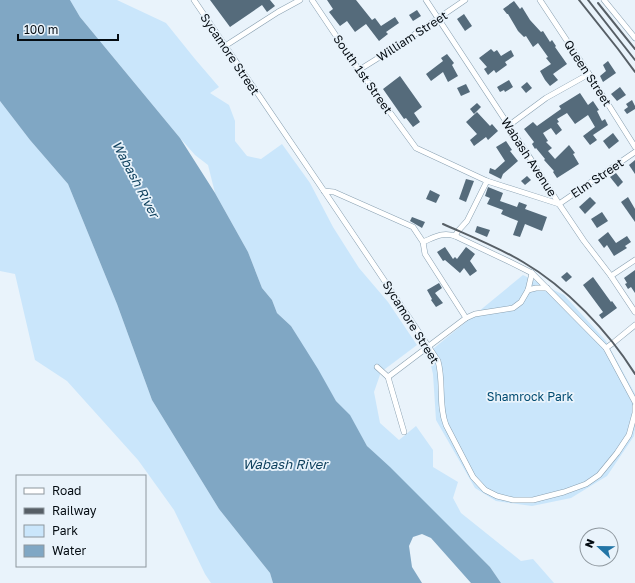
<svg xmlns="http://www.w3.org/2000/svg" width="635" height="583" font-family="'Golos Text',sans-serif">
<rect width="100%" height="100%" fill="#e9f3fb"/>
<!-- green -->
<g fill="#cae6fb">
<polygon points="70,0 117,0 166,23 195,59 219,87 210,93 229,105 235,121 235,141 247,156 261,159 282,144 310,183 333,227 359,268 388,302 417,345 381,372 374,392 380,423 399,440 416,426 433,450 433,467 458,482 453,498 461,513 521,561 533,559 554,583 501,583 490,567 367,446 350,416 336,401 291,326 277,313 272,300 262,288 248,252 215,193 208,165 195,155 180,138 80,17"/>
<polygon points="0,101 30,140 68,184 117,304 152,400 219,509 270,573 273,583 211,583 205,574 174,510 138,460 67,381 35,360 15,274 0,271"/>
<polygon points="523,275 564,295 606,341 635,394 635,428 634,436 607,476 571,498 532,506 496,501 475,488 436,420 433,374 428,353"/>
</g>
<!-- water -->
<polygon fill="#80a7c4" points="0,0 70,0 80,17 180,138 215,193 248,252 262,288 272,300 277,313 291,326 318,369 336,401 350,415 367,446 390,467 490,567 501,583 471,583 431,538 422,534 413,537 409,546 412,567 422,583 273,583 270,573 219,509 152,400 117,304 68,184 30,140 0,101"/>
<!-- building -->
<g fill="#556b7b">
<polygon points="210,0 270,0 275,6 267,12 262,5 230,27"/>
<polygon points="327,0 356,0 372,20 375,18 381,26 395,17 399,23 386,32 388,34 379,41 366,24 355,32 347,21 340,26 329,12 333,9"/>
<polygon points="514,1 520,9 522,7 530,20 541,32 543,31 550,42 552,40 556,46 555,47 567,64 553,74 558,80 550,86 545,80 540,71 551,64 546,58 548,57 538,43 533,47 526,36 524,37 518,31 508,14 507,14 503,9"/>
<polygon points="417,10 421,16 413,21 409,15"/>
<polygon points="464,14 472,26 465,31 457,19"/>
<polygon points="491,49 494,52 497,50 501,56 511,50 514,56 505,62 507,65 496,73 494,70 488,75 484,69 487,67 479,58"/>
<polygon points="447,54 454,63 452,65 458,76 448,82 443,72 431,81 426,74 443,61 441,58"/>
<polygon points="608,61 616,73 603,82 600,76 606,71 603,65"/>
<polygon points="400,76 422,107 414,113 420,122 413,127 406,118 404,119 383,89"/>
<polygon points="509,80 513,87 505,92 504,90 500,92 497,87"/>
<polygon points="527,82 532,88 526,93 521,87"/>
<polygon points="466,84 470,92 461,96 457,88"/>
<polygon points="620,87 626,95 617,101 611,94"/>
<polygon points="580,93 588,105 593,101 599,110 597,111 602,121 605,119 608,125 593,135 597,140 590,145 583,136 595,127 588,115 575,124 567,113 557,119 559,122 557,123 562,130 556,135 551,128 543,133 548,141 546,142 552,148 548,151 555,159 569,145 575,153 573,154 579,164 557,178 553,172 554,171 544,160 545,159 536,148 535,149 532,144 534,142 524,129 533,122 537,126 561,109 559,106"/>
<polygon points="632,100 635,106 635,109 627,114 624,110 628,107 626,104"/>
<polygon points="477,103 481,107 474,114 470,109"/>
<polygon points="477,112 490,126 492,124 498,131 488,140 486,137 474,146 470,140 477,134 466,122"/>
<polygon points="613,133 619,141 609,149 603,141"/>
<polygon points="506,141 512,150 510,151 518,161 503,174 501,179 489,173 490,168 495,170 505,161 496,147"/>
<polygon points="635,160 635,174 629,165"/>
<polygon points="616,173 623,182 618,187 610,177"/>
<polygon points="527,176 531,180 525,185 521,181"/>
<polygon points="466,179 474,181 466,202 459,199"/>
<polygon points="488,187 503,193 500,201 517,207 519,202 527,205 525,209 547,217 542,231 525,224 520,237 513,235 518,221 501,214 503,210 487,204 490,198 485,196"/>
<polygon points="430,190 440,195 436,203 426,199"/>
<polygon points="590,197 596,203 585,214 579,207"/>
<polygon points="628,197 635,209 635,222 621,202"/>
<polygon points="602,212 608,221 597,228 591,219"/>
<polygon points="412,217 425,222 422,228 410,221"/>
<polygon points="477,226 490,230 487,237 475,232"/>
<polygon points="608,232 616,243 627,236 631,242 625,246 627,248 614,256 607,245 604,248 598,240"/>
<polygon points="445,247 453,259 455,257 457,259 466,247 475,254 470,261 477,271 470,276 464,268 460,273 445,260 443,261 437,252"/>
<polygon points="635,270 635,293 631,287 628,289 625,284 627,283 624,278"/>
<polygon points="567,272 572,277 566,282 561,277"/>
<polygon points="593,277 611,302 612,301 617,308 602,319 599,315 603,312 583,285"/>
<polygon points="439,283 442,288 435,293 443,303 436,307 431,300 432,299 427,290"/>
</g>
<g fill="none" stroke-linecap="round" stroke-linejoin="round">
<!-- street casing -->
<g stroke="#89a0b1" stroke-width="6">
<g id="street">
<path d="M194,0L324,191L382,277L438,361C444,382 438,405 446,425L473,477L485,490L497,496L513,500H533L564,492L586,484L599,475L617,453L629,435L635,413V406"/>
<polyline points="312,0 359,70 416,148 487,181 559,204 635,152"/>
<polyline points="426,0 534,164 559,204 584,241 611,276 635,312"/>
<polyline points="540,0 589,74 635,147"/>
<polyline points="604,0 635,38"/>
<polyline points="225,46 278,12 300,0"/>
<polyline points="359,70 399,45 465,0"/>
<polyline points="508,126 546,98 589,74"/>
<polyline points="324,191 334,192 413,227 423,242 425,254 466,318"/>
<path d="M423,242C435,237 442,232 455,236L458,231L467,221L487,181"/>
<polyline points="532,273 606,348 635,402"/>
<polyline points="611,276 635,260"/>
<polyline points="528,290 536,288 547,288"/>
<polyline points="606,348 613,343 635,325"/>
<polyline points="377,367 388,377 404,432"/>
<polyline points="388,377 466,318 475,314 513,308 521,302 528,290 532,273 508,261 455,236"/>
</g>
</g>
<!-- street -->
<use href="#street" stroke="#fff" stroke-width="5"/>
<!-- rail -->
<g stroke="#575f66" stroke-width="2">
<polyline points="579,0 618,49 635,72"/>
<polyline points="588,0 635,60"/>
<polyline points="598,3 635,49"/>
<path d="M443,224C470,236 498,247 523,262C566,287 609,332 635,374"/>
</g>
</g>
<g text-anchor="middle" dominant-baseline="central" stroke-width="3.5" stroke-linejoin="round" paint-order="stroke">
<!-- street labels -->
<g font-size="12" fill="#050c12" stroke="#e9f3fb">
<text transform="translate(412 36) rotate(-33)">William Street</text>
<text transform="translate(230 54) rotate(56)">Sycamore Street</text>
<text transform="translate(588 73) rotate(57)">Queen Street</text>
<text transform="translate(363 74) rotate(55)">South 1st Street</text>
<text transform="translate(529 157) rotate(57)">Wabash Avenue</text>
<text transform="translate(597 178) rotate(-34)">Elm Street</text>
<text transform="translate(411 322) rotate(58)">Sycamore Street</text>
</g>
<!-- park labels -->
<g font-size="12" fill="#014b71" stroke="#e9f3fb">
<text x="530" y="396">Shamrock Park</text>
</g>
<!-- water labels -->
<g font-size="13" font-style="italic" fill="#0d3f5c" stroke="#e9f3fb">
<text transform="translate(136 179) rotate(62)">Wabash River</text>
<text x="285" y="464">Wabash River</text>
</g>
</g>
<!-- legend -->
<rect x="16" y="475" width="130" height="92" fill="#e9f3fb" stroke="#8e979e"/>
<rect x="24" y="488" width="20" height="6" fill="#ffffff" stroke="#8e979e"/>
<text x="52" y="495" font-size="12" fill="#050c12">Road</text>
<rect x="24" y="508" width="20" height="6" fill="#575f66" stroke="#8e979e"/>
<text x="52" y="515" font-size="12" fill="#050c12">Railway</text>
<rect x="24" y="525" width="20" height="12" fill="#cae6fb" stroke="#8e979e"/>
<text x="52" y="535" font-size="12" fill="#050c12">Park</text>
<rect x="24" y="545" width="20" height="12" fill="#80a7c4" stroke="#8e979e"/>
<text x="52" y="555" font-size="12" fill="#050c12">Water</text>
<!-- north arrow -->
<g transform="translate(599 547) rotate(292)"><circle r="19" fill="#e9f3fb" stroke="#8e979e"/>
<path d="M0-3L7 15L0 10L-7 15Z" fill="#2375a6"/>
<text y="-6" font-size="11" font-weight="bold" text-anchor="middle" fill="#050c12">N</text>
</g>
<!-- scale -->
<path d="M18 34v6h100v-6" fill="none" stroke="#050c12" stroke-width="2"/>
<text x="24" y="34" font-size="12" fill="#050c12" stroke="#e9f3fb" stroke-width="3" paint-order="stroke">100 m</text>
</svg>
